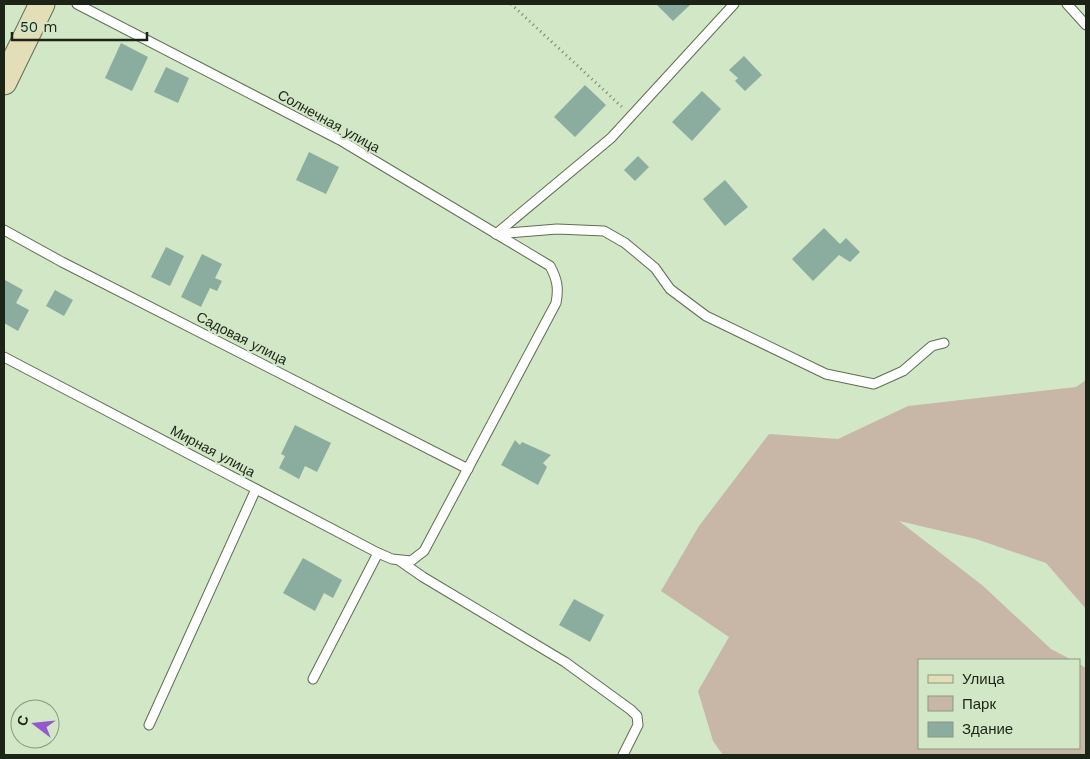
<svg xmlns="http://www.w3.org/2000/svg" width="1090" height="759" font-family="'Work Sans',sans-serif">
<rect width="100%" height="100%" fill="#d2e7c6"/>
<!-- green -->
<polygon fill="#c8b7a7" points="1086,380 1086,609 1046,563 976,539 899,521 982,585 1051,649 1072,660 919,660 919,748 1079,748 1079,664 1086,668 1086,755 723,755 713,741 698,691 729,637 661,591 699,526 769,434 838,439 908,406 1076,387"/>
<!-- building -->
<g fill="#8aad9f">
<polygon points="656,4 691,4 673,21"/>
<polygon points="121,43 148,57 132,91 105,78"/>
<polygon points="744,56 762,75 745,91 735,81 738,78 729,70"/>
<polygon points="166,67 189,78 178,103 154,92"/>
<polygon points="585,85 606,105 575,137 554,117"/>
<polygon points="702,91 721,109 692,141 672,122"/>
<polygon points="309,152 339,167 326,194 296,180"/>
<polygon points="638,156 649,167 635,181 624,170"/>
<polygon points="725,180 748,207 725,226 703,199"/>
<polygon points="824,228 840,244 846,238 860,252 850,262 839,255 813,281 792,259"/>
<polygon points="166,247 184,256 170,286 151,277"/>
<polygon points="202,254 222,264 215,278 222,281 217,291 210,288 201,307 181,297"/>
<polygon points="5,280 23,290 16,303 29,310 18,331 4,323"/>
<polygon points="55,290 73,300 64,316 46,306"/>
<polygon points="295,425 331,443 317,472 305,466 299,479 279,468 285,456 281,454"/>
<polygon points="515,440 520,445 522,442 551,455 543,463 547,467 538,485 501,465"/>
<polygon points="303,558 342,580 333,598 324,593 315,611 283,593"/>
<polygon points="574,599 604,615 590,642 559,625"/>
</g>
<g fill="none" stroke-linecap="round" stroke-linejoin="round">
<!-- lane casing -->
<g stroke="#5e6f52" stroke-width="11">
<g id="lane">
<polyline points="1067,4 1086,25"/>
<polyline points="4,230 62,262 468,469"/>
<polyline points="496,234 557,229 604,231 625,243 655,268 670,289 706,316 826,374 874,384 903,371 932,346 944,343"/>
<polyline points="496,234 611,138 734,4"/>
<path d="M4,357L378,553L392,559L411,561L424,551L556,303C559,288 557,279 550,266L340,140L77,4"/>
<polyline points="400,561 423,577 565,662 631,710 637,716 638,725 623,755"/>
<polyline points="313,679 378,553"/>
<polyline points="149,725 256,489"/>
</g>
</g>
<!-- secondary casing -->
<g stroke="#5e6f52" stroke-width="27">
<polyline id="secondary" points="4,82 42,4"/>
</g>
<!-- path -->
<polyline stroke="#75846d" stroke-width="3" stroke-dasharray="1 4" stroke-linecap="butt" points="511,4 622,107"/>
<!-- lane -->
<use href="#lane" stroke="#fff" stroke-width="9"/>
<!-- secondary -->
<use href="#secondary" stroke="#e3ddb8" stroke-width="25"/>
</g>
<g text-anchor="middle" dominant-baseline="central" stroke-width="4.5" stroke-linejoin="round" paint-order="stroke">
<!-- street labels -->
<g font-size="14" fill="#1c2417" stroke="#d2e7c6">
<text transform="translate(329 121) rotate(29)">Солнечная улица</text>
<text transform="translate(242 338) rotate(27)">Садовая улица</text>
<text transform="translate(213 451) rotate(28)">Мирная улица</text>
</g>
</g>
<!-- border -->
<rect width="1090" height="759" fill="none" stroke="#1c2417" stroke-width="10"/>
<!-- legend -->
<rect x="918" y="659" width="162" height="90" fill="#d2e7c6" stroke="#899980"/>
<rect x="928" y="675" width="25" height="8" fill="#e3ddb8" stroke="#899980"/>
<text x="962" y="684" font-size="15" fill="#1c2417">Улица</text>
<rect x="928" y="696" width="25" height="15" fill="#c8b7a7" stroke="#899980"/>
<text x="962" y="709" font-size="15" fill="#1c2417">Парк</text>
<rect x="928" y="722" width="25" height="15" fill="#8aad9f" stroke="#899980"/>
<text x="962" y="734" font-size="15" fill="#1c2417">Здание</text>
<!-- north arrow -->
<g transform="translate(35 724) rotate(286)"><circle r="24" fill="#d2e7c6" stroke="#899980"/>
<path d="M0-4L9 19L0 12L-9 19Z" fill="#9658ce"/>
<text y="-8" font-size="14" font-weight="bold" text-anchor="middle" fill="#1c2417">С</text>
</g>
<!-- scale -->
<path d="M12 32v8h135v-8" fill="none" stroke="#1c2417" stroke-width="2.5"/>
<text x="20" y="32" font-size="15" fill="#1c2417" stroke="#d2e7c6" stroke-width="4" paint-order="stroke">50 m</text>
</svg>
